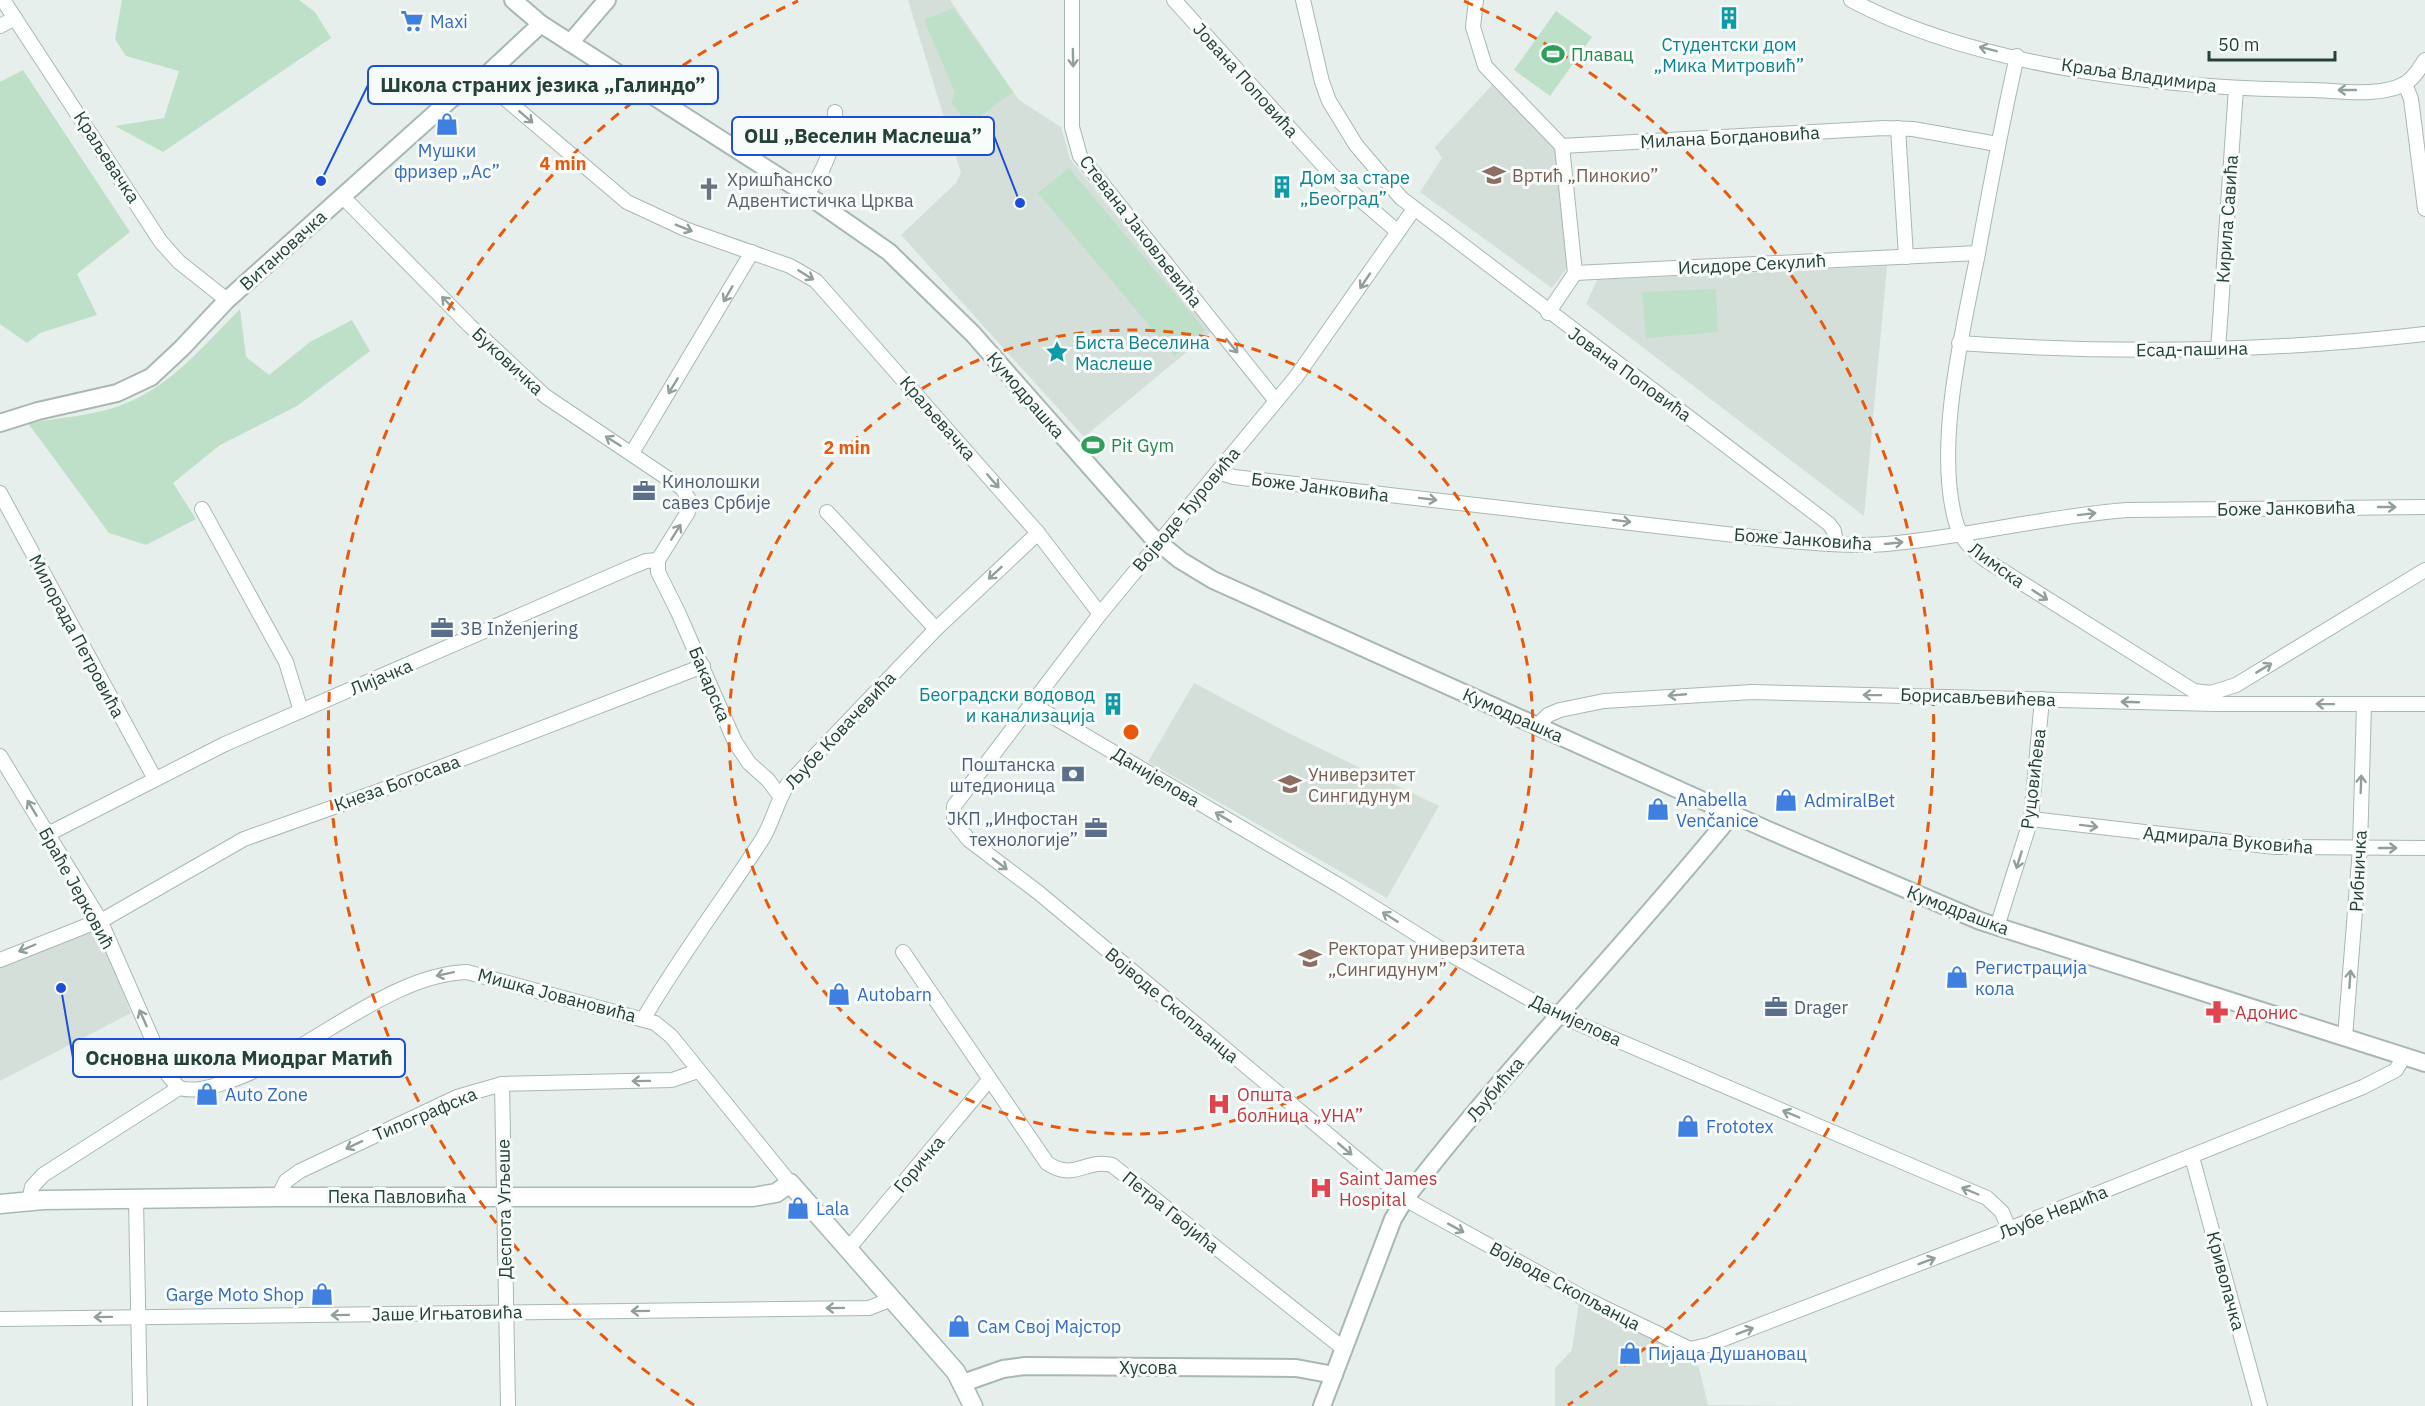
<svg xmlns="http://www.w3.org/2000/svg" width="2425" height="1406" font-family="'IBM Plex Sans',sans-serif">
<rect width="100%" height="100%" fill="#e6efeb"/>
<!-- built -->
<g fill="#d4dfda">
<polygon points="908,0 950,0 1019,100 1061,127 1070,159 1211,332 1084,437 901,235 956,183 961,173"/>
<polygon points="1493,84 1555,146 1567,268 1552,288 1420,192 1442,158 1435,147"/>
<polygon points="1887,266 1864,516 1586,304 1597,280"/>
<polygon points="1194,683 1284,731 1439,806 1387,898 1148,762"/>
<polygon points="96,923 131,1013 0,1081 0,964"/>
<polygon points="1579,1301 1696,1356 1708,1405 1806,1406 1555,1406 1555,1368 1572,1350"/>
</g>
<!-- green -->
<g fill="#bfe0c8">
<polygon points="122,0 299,0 315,12 331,38 163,152 115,126 164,118 179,71 126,56 115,39"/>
<polygon points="953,8 1013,92 968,125 951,102 955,93 924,20"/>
<polygon points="1556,11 1592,37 1550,96 1514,70"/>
<polygon points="23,70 130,232 77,274 97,315 40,333 27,343 0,324 0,82"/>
<polygon points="1069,168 1205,330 1175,356 1038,193"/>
<polygon points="1716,289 1718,332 1646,338 1642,292"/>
<path d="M240,309L246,357L269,375L310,342L352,320L370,351L297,406L220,445L173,483L196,519L146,545L109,533L28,423C57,418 90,416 119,406C170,388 203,346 240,309Z"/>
</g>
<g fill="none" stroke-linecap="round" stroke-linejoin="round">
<!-- minor casing -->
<g stroke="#a8b8b2" stroke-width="16">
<g id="minor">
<polyline points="3,0 161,242 179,262 227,300"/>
<polyline points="1072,0 1072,127 1080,156 1276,401"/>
<polyline points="1174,0 1332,175 1398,232"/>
<polyline points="1303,0 1322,82 1329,101 1356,145 1401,198 1829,524 1834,531 1836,544"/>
<polyline points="1476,0 1473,27 1485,66 1562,146 1575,273"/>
<path d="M1851,0C1978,68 2171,89 2314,90C2341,91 2380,97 2404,84C2414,79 2419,69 2425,60"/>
<polyline points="0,26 15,18"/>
<path d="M2017,56C2002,122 1990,187 1978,253C1963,330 1935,443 1955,519C1960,539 1971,549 1987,561L2194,691L2211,693L2236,685L2425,570"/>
<polyline points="482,79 627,202 685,229 790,266 816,281 1038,533 1100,614"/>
<polyline points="2405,84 2411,99 2425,209"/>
<polyline points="1898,128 1906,257"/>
<polyline points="1562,146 1884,128 1913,129 1997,144"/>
<path d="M806,194C824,174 838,138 835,112"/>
<polyline points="343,197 469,325 545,396 682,488 691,503 688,512 658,560 658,572 678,612 735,742 749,763 768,780 780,796"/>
<polyline points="1414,209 1296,377 1100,614 954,806 954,822 969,840 1039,893 1405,1199 1584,1298 1690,1349 1708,1345 2009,1229 2363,1087 2396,1070 2404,1056"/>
<polyline points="1575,273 1978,253"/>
<polyline points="1548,313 1575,273"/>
<path d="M1959,343C2115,354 2270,352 2425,334"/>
<polyline points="2218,351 2236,88"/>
<polyline points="632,453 752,252"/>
<path d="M1218,472L1234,477L1778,540C1814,543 1851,547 1887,544C1968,537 2047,516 2127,510L2425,507"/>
<polyline points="0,493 155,779"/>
<polyline points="202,509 286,662 301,711"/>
<polyline points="827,512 936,629"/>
<polyline points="1030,703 1340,886 1439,948 1558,1015 1987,1198 2002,1212 2009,1229"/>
<polyline points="1537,726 1548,715 1560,710 1604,701 1752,692 2214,704 2425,704"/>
<polyline points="0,756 100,920 168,1075 179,1088"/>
<polyline points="2031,819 2275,847 2425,848"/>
<polyline points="48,834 225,744 629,568 646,561 658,560"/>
<polyline points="1997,927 2031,819 2042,699"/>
<path d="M903,952L1047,1163C1074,1182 1086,1158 1112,1165L1344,1349"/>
<polyline points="0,960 106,918 244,839 379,791 703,666"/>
<path d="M644,1018C680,956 724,899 763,838C773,821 777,801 788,784L936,629L1038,533"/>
<polyline points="2345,1037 2360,848 2364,705"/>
<polyline points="502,1084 508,1406"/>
<polyline points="2192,1157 2260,1406"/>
<polyline points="278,1197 286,1181 300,1171 457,1097 502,1084 672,1080 698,1071"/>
<polyline points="136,1199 140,1406"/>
<path d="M29,1201L32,1187L43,1175L179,1088C195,1092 208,1088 223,1083C303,1059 387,974 467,972L655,1023L671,1036L790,1183"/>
<polyline points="848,1249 989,1080"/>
<polyline points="0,1319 869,1308 892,1299"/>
</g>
</g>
<!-- tertiary casing -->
<g stroke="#a8b8b2" stroke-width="20">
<g id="tertiary">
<polyline points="513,0 541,24 806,194 889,252 973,334 1151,536 1180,560 1213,580 1768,830 1980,921 2425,1063"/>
<polyline points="570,43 607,0"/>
<polyline points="0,423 38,411 117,393 151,377 182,348 227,300 451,99 482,79 541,24"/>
<polyline points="963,1383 1003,1369 1025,1366 1296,1368 1334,1375"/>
<path d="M1322,1406L1393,1219L1405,1199C1508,1065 1627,944 1733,813"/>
</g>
</g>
<!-- secondary casing -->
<g stroke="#a4bbb3" stroke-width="21">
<polyline id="secondary" points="0,1204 43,1200 278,1197 753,1197 776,1193 790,1183 956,1372 973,1406"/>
</g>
<!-- minor -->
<use href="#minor" stroke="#fff" stroke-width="14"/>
<!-- tertiary -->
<use href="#tertiary" stroke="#fff" stroke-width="16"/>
<!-- secondary -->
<use href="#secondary" stroke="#fff" stroke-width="18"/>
</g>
<!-- one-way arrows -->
<defs><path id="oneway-shaft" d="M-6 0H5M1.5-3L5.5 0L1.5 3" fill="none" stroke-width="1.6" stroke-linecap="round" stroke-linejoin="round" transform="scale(1.5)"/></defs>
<g stroke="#92a09c">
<use href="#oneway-shaft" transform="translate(1988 49) rotate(-166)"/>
<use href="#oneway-shaft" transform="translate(1073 58) rotate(89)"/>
<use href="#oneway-shaft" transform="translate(2347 90) rotate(180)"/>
<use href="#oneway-shaft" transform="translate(526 117) rotate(41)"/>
<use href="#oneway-shaft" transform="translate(684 228) rotate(22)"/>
<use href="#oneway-shaft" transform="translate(806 275) rotate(32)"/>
<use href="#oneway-shaft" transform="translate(1365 281) rotate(124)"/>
<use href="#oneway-shaft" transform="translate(728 294) rotate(120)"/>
<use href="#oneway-shaft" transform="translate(448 303) rotate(-134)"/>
<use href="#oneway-shaft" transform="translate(1232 346) rotate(51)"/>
<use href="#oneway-shaft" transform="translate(673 386) rotate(121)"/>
<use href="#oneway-shaft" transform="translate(613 441) rotate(-148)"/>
<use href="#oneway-shaft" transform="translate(993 481) rotate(49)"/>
<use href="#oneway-shaft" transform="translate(1428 499) rotate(7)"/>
<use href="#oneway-shaft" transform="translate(2387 507)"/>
<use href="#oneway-shaft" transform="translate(2087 514) rotate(-7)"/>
<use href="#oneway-shaft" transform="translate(1622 521) rotate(7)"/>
<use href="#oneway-shaft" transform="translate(676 532) rotate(-58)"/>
<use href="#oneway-shaft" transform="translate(1894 543) rotate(-6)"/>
<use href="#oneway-shaft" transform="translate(995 573) rotate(137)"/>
<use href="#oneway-shaft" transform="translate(2040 595) rotate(33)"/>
<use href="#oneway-shaft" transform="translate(2264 668) rotate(-31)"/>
<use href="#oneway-shaft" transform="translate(1677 695) rotate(175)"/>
<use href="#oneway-shaft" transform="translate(1872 695) rotate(-179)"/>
<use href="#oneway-shaft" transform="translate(2130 702) rotate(-178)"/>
<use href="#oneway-shaft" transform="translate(2325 704) rotate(-179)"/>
<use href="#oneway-shaft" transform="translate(2361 784) rotate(-88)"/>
<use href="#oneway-shaft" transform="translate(32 808) rotate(-121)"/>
<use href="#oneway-shaft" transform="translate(1223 817) rotate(-149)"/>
<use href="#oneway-shaft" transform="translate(2089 826) rotate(7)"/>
<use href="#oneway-shaft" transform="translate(2388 848)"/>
<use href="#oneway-shaft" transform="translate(2019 860) rotate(107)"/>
<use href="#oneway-shaft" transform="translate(1000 864) rotate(37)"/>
<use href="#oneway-shaft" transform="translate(1390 917) rotate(-148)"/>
<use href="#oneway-shaft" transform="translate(27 948) rotate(157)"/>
<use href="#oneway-shaft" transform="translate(445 974) rotate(168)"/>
<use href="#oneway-shaft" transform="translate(2350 979) rotate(-86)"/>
<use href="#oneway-shaft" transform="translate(143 1018) rotate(-114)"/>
<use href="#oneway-shaft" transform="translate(641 1081) rotate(179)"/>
<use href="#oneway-shaft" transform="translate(1791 1114) rotate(-157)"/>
<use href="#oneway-shaft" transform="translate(354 1145) rotate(155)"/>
<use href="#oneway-shaft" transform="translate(1345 1149) rotate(40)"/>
<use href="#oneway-shaft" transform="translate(1970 1191) rotate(-157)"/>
<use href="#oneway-shaft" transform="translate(1456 1228) rotate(29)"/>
<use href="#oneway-shaft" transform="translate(1927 1261) rotate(-21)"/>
<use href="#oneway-shaft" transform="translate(835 1308) rotate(179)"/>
<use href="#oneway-shaft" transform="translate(640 1311) rotate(179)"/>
<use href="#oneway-shaft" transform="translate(340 1315) rotate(179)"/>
<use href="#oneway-shaft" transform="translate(103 1317) rotate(179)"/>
<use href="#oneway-shaft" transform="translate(1745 1331) rotate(-21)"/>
</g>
<!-- distance rings -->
<g fill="none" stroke="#e8590c" stroke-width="3" stroke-dasharray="10 8">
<circle cx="1131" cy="732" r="402"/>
<path d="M694 1405A803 803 0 0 1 798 1M1464 1A803 803 0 0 1 1568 1405"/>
</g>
<!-- icons -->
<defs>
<g id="building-bare" transform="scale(1.8)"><path d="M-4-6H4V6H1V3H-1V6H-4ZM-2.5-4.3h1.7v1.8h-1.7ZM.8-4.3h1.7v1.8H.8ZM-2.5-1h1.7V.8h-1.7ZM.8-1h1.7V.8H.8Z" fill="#0f9aa8" stroke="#f7fbf9" stroke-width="2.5" paint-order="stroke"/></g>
<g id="supermarket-bare" transform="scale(1.8)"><path d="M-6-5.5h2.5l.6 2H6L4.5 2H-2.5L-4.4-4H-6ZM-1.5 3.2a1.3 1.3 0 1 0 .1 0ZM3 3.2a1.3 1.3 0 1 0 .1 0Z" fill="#3f7fe0" stroke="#f7fbf9" stroke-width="2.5" paint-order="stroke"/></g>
<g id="stadium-bare" transform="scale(1.8)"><path d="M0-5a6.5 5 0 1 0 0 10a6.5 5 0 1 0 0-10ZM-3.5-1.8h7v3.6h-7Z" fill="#2e9e5b" stroke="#f7fbf9" stroke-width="2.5" paint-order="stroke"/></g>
<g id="shop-bare" transform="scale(1.8)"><path d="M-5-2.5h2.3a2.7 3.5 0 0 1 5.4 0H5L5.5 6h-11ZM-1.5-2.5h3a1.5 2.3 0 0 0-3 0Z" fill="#3f7fe0" stroke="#f7fbf9" stroke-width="2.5" paint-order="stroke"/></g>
<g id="school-bare" transform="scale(1.8)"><path d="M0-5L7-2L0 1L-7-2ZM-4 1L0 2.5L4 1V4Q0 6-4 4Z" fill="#8d6e63" stroke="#f7fbf9" stroke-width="2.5" paint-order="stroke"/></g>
<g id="church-bare" transform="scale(1.8)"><path d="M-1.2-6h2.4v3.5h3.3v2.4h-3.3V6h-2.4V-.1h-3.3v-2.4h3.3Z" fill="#6b7280" stroke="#f7fbf9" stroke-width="2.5" paint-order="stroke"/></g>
<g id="sight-bare" transform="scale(1.8)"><path d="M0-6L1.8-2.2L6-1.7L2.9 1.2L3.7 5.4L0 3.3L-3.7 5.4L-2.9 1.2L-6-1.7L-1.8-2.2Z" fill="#0f9aa8" stroke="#f7fbf9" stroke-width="2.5" paint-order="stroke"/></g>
<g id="office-bare" transform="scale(1.8)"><path d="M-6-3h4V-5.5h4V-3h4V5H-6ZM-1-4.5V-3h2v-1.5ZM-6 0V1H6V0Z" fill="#5c6f8a" stroke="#f7fbf9" stroke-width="2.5" paint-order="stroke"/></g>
<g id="bank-bare" transform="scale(1.8)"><path d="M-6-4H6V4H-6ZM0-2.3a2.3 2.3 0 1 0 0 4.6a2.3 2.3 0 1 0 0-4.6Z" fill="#5c6f8a" stroke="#f7fbf9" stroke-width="2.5" paint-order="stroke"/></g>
<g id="university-bare" transform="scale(1.8)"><path d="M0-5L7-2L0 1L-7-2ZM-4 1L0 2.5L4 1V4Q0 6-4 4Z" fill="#8d6e63" stroke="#f7fbf9" stroke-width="2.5" paint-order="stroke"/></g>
<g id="pharmacy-bare" transform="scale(1.8)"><path d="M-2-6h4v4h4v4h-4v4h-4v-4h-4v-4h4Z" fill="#e0444e" stroke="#f7fbf9" stroke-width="2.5" paint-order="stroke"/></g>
<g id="hospital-bare" transform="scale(1.8)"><path d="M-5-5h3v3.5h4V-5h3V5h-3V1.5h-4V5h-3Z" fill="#e0444e" stroke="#f7fbf9" stroke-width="2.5" paint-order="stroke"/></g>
</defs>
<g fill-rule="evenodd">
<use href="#building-bare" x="1729" y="18"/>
<use href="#supermarket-bare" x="412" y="21"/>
<use href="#stadium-bare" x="1553" y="54"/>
<use href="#shop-bare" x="447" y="124"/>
<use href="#school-bare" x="1494" y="175"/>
<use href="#building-bare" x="1282" y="187"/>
<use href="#church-bare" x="709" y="189"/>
<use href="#sight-bare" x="1057" y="352"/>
<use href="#stadium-bare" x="1093" y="445"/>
<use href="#office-bare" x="644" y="491"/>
<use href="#office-bare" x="442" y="628"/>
<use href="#building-bare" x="1113" y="704"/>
<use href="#bank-bare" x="1073" y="774"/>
<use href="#university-bare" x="1290" y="784"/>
<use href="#shop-bare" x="1786" y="800"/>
<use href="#shop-bare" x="1658" y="809"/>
<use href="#office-bare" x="1096" y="828"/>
<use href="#university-bare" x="1310" y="958"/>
<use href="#shop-bare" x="1957" y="977"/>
<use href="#shop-bare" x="839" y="994"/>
<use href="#office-bare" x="1776" y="1007"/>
<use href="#pharmacy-bare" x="2217" y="1012"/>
<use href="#shop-bare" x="207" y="1094"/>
<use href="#hospital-bare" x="1219" y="1104"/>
<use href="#shop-bare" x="1688" y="1126"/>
<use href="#hospital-bare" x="1321" y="1188"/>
<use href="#shop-bare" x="798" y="1208"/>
<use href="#shop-bare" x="322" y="1294"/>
<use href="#shop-bare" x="959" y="1326"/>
<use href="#shop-bare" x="1630" y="1353"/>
</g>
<g text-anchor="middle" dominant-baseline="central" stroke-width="6" stroke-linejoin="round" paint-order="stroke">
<!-- shop labels -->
<g font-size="18" fill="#366cbe" stroke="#f7fbf9" text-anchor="start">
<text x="430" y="21">Maxi</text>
<text x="447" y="150" text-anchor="middle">Мушки<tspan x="447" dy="21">фризер „Ас”</tspan></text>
<text x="1676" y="799">Anabella<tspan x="1676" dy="21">Venčanice</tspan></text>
<text x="1804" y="800">AdmiralBet</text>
<text x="1975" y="967">Регистрација<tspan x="1975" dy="21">кола</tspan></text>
<text x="857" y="994">Autobarn</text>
<text x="225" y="1094">Auto Zone</text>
<text x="1706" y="1126">Frototex</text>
<text x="816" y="1208">Lala</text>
<text x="304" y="1294" text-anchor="end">Garge Moto Shop</text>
<text x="977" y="1326">Сам Свој Мајстор</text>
<text x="1648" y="1353">Пијаца Душановац</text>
</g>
<!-- culture labels -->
<g font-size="18" fill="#0d838f" stroke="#f7fbf9" text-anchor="start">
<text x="1729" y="44" text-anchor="middle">Студентски дом<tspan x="1729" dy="21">„Мика Митровић”</tspan></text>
<text x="1300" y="177">Дом за старе<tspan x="1300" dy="21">„Београд”</tspan></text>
<text x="1075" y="342">Биста Веселина<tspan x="1075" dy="21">Маслеше</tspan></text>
<text x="1095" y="694" text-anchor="end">Београдски водовод<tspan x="1095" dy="21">и канализација</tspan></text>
</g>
<!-- leisure labels -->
<g font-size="18" fill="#27864d" stroke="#f7fbf9" text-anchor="start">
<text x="1571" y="54">Плавац</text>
<text x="1111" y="445">Pit Gym</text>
</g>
<!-- street labels -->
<g font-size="18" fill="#24423a" stroke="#f7fbf9">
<text transform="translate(2139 75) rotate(8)">Краља Владимира</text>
<text transform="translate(1246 80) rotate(48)">Јована Поповића</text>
<text transform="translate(1730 137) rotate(-3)">Милана Богдановића</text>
<text transform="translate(107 157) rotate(57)">Краљевачка</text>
<text transform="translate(2227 219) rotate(-86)">Кирила Савића</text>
<text transform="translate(1141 231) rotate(52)">Стевана Јаковљевића</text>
<text transform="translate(283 250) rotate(-42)">Витановачка</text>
<text transform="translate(1752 264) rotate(-3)">Исидоре Секулић</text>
<text transform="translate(2192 349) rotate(-1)">Есад-пашина</text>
<text transform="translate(508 361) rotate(43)">Буковичка</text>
<text transform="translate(1630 374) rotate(36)">Јована Поповића</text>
<text transform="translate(1026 395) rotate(49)">Кумодрашка</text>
<text transform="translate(938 418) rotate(49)">Краљевачка</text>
<text transform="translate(1320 487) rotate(7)">Боже Јанковића</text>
<text transform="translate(2286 508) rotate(-1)">Боже Јанковића</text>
<text transform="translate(1186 509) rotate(-50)">Војводе Ђуровића</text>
<text transform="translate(1803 539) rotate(4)">Боже Јанковића</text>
<text transform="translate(1997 565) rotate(36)">Лимска</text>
<text transform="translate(77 636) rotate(62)">Милорада Петровића</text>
<text transform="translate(381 677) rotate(-23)">Лијачка</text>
<text transform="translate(710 684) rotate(67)">Бакарска</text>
<text transform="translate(1978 697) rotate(2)">Борисављевићева</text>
<text transform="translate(1513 715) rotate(24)">Кумодрашка</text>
<text transform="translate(840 730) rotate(-47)">Љубе Ковачевића</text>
<text transform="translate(1156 777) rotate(31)">Данијелова</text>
<text transform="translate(2033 779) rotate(-83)">Руцовићева</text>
<text transform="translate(397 783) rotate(-20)">Кнеза Богосава</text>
<text transform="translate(2228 840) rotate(5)">Адмирала Вуковића</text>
<text transform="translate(2358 871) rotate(-87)">Рибничка</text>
<text transform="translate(77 888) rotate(61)">Браће Јерковић</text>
<text transform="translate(1958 910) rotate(21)">Кумодрашка</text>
<text transform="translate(557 995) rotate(15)">Мишка Јовановића</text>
<text transform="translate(1172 1005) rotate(40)">Војводе Скопљанца</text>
<text transform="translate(1576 1020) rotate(25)">Данијелова</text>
<text transform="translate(1495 1089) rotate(-50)">Љубићка</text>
<text transform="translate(425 1114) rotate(-23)">Типографска</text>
<text transform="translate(919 1164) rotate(-50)">Горичка</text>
<text x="397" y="1196">Пека Павловића</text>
<text transform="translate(504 1209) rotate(-91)">Деспота Угљеше</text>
<text transform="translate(1171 1212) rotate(39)">Петра Гвојића</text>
<text transform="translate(2053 1212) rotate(-22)">Љубе Недића</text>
<text transform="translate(2226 1281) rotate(75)">Криволачка</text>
<text transform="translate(1565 1286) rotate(28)">Војводе Скопљанца</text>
<text transform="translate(447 1313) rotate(-1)">Јаше Игњатовића</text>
<text x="1148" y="1367">Хусова</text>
</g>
<!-- education labels -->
<g font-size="18" fill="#785e54" stroke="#f7fbf9" text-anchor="start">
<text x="1512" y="175">Вртић „Пинокио”</text>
<text x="1308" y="774">Универзитет<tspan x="1308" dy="21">Сингидунум</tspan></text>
<text x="1328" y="948">Ректорат универзитета<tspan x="1328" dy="21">„Сингидунум”</tspan></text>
</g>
<!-- worship labels -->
<g font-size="18" fill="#5b616d" stroke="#f7fbf9" text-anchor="start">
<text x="727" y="179">Хришћанско<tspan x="727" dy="21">Адвентистичка Црква</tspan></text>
</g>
<!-- service labels -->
<g font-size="18" fill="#4e5e75" stroke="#f7fbf9" text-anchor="start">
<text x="662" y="481">Кинолошки<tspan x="662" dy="21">савез Србије</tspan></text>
<text x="460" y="628">3B Inženjering</text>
<text x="1055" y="764" text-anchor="end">Поштанска<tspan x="1055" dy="21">штедионица</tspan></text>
<text x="1078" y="818" text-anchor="end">ЈКП „Инфостан<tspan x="1078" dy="21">технологије”</tspan></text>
<text x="1794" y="1007">Drager</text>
</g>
<!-- health labels -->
<g font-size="18" fill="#be3a42" stroke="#f7fbf9" text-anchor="start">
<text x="2235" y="1012">Адонис</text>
<text x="1237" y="1094">Општа<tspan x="1237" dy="21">болница „УНА”</tspan></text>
<text x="1339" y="1178">Saint James<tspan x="1339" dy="21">Hospital</tspan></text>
</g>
</g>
<circle cx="1131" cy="732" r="9" fill="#e8590c" stroke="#f7fbf9" stroke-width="3"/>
<g font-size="18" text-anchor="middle" font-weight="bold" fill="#e8590c" stroke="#f7fbf9" stroke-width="6" stroke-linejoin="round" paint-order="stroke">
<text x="563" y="170">4 min</text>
<text x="847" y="454">2 min</text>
</g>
<!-- callouts -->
<path fill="none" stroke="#1d4ed8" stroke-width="2" d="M321 181L368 85M1020 203L994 136M61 988L73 1058"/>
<g fill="#1d4ed8" stroke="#f7fbf9" stroke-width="2">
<circle cx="321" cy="181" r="6"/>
<circle cx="1020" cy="203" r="6"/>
<circle cx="61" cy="988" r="6"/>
</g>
<g fill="#f7fbf9" stroke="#1d4ed8" stroke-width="2">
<rect x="368" y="66" width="350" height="38" rx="6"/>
<rect x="732" y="117" width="262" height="38" rx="6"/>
<rect x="73" y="1039" width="332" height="38" rx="6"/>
</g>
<g font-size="20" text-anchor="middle" font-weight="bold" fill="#24423a">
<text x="543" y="92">Школа страних језика „Галиндо”</text>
<text x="863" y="143">ОШ „Веселин Маслеша”</text>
<text x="239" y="1065">Основна школа Миодраг Матић</text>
</g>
<!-- scale -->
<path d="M2209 51v9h126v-9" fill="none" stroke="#24423a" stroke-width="3"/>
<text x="2218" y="51" font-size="18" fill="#24423a" stroke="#f7fbf9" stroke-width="4.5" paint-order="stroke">50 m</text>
</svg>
